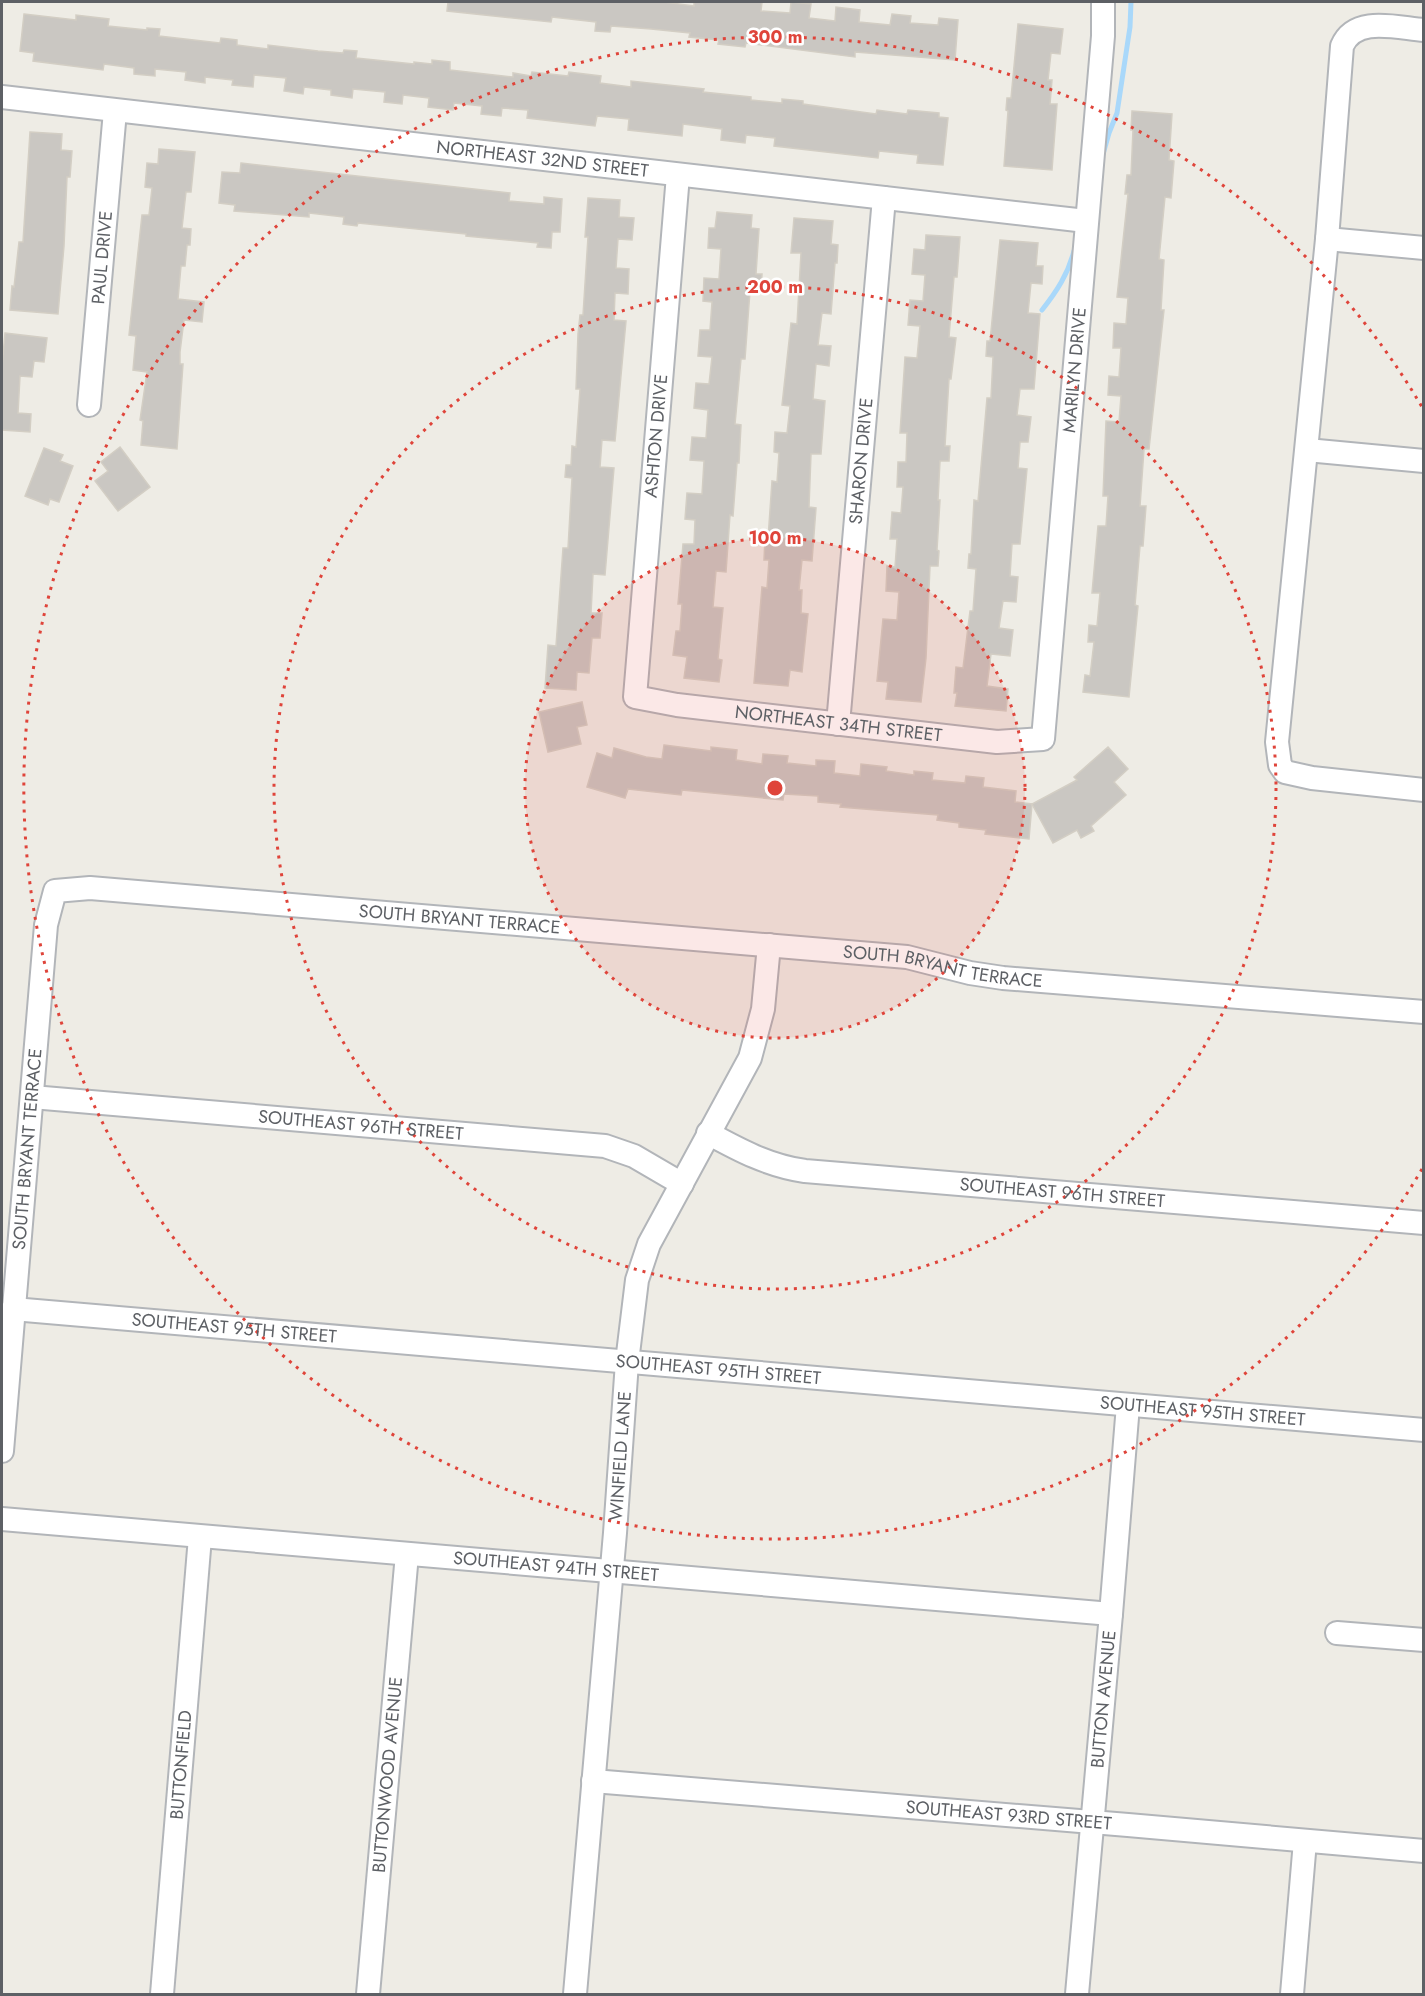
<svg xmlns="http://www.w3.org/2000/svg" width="1425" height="1996" font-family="Jost,sans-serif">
<rect width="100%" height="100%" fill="#eeece5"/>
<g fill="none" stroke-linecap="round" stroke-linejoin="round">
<!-- stream -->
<g stroke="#a9d8fa" stroke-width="5">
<polyline points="1103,154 1109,133 1117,113 1130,27 1131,2"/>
<path d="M1042,310C1057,291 1068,274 1074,251"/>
</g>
</g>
<!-- building -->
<g fill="#cac7c2" stroke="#d3cec4" stroke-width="1.5">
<polygon points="448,2 664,2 694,6 694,2 762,2 761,11 790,13 791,2 811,4 809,18 835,21 836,7 860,10 859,22 890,25 892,14 911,16 910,23 938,25 939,18 958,20 955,60 855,52 855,57 746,43 745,47 718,44 719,40 689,37 690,33 651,29 611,26 610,32 595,31 596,22 552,17 551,22 447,11"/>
<polygon points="24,14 76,20 76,15 109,19 108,26 147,30 147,28 160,29 159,36 220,43 221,38 237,40 237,45 268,49 268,45 318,51 343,53 344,50 357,51 356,58 414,64 414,62 432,64 432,60 450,62 450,70 513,77 513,73 531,76 532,72 568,76 569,72 601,76 600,83 631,87 631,81 704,89 703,92 751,97 751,100 782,103 782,99 803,101 803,104 876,114 877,110 907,114 908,110 939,113 939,117 948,118 943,165 917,163 918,155 879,151 878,158 774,146 775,138 746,135 745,143 721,140 722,129 683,124 682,136 628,130 629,119 597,116 595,126 527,118 528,110 502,108 501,116 481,114 482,106 454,103 453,110 428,107 429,98 403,95 402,104 384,102 385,92 353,89 352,98 331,95 331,90 304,87 303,94 284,91 286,78 254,75 253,87 232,85 233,80 205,77 205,83 185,80 186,72 155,69 155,76 134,74 134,68 104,64 103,70 33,61 34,53 20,51"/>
<polygon points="1018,24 1063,29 1060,54 1051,53 1048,80 1052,80 1050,104 1057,104 1052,170 1004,166 1008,111 1006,110 1007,98 1011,98"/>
<polygon points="1132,111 1172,114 1169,160 1174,161 1171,198 1165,197 1159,259 1164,260 1161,310 1164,310 1149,449 1144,449 1140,506 1146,506 1143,546 1140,546 1135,605 1138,606 1129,697 1083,692 1085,675 1090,676 1094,642 1088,642 1089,625 1097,626 1100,593 1092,593 1098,526 1106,526 1108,496 1103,496 1106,421 1119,422 1121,396 1108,395 1109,376 1119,377 1121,348 1113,348 1114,323 1126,324 1128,298 1117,297 1128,194 1125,194 1127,175 1131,175 1133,130 1131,130"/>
<polygon points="30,132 62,134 61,150 72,151 70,177 67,177 64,246 58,314 10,310 12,286 14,287 19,242 23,242"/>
<polygon points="159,149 195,152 191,192 186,192 182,228 191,229 190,245 187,245 185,266 181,266 178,299 204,302 202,322 184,320 180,352 180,364 183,364 177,449 141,445 143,421 140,420 147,372 133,370 136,336 129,335 142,215 149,215 152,188 145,187 147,163 158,164"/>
<polygon points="241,163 510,193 509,201 544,204 544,197 562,199 560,232 552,232 551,248 537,247 538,243 466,236 466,234 358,223 357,226 343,224 344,217 309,213 309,217 234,211 235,205 219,203 222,172 240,173"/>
<polygon points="588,198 620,200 619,217 634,218 632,240 618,239 616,268 629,269 628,294 615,293 614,320 626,321 615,441 602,440 600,467 614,468 605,575 593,574 591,613 602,613 600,638 592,638 589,673 577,672 576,690 545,688 548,645 556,646 563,548 568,548 572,478 565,477 566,465 571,465 572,446 576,447 580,389 576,389 578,334 580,315 583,315 588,237 585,237"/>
<polygon points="717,212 752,215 751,228 759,229 756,274 762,274 761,292 750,291 745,359 741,359 735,424 741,425 739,463 737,463 733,516 730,515 726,572 716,571 713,607 723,608 718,659 722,660 719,682 684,678 687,657 673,655 676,631 680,631 682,604 678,604 683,544 694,544 695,520 685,519 687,493 702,494 704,461 690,460 692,437 706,438 708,410 694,408 696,383 709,384 712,357 698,356 700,330 710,330 712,302 703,301 704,278 719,279 721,249 708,248 709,228 715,228"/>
<polygon points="794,218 833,221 831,244 838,245 837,263 835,263 831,314 822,313 818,345 831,346 829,366 816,364 813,399 825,401 821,454 811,454 809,507 816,508 812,561 802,560 799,590 802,590 801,613 808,614 802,672 790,670 788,686 754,683 762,587 767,588 769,560 764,560 765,538 768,539 772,481 777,482 779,453 774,452 775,432 787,433 790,406 782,405 791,323 797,324 801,253 791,253"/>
<polygon points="926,235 960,237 957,277 954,277 949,337 956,338 951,379 949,379 945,446 950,446 949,461 940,461 938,500 940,500 937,550 939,551 938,566 930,566 926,658 921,702 886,699 888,682 877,681 883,619 897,620 899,592 886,591 887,566 895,567 897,539 890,539 892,512 901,513 903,487 897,487 898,462 906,462 907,433 900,433 905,357 917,358 920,326 908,325 910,300 923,301 925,275 912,274 914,249 925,250"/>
<polygon points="1000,240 1038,243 1036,266 1043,266 1042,284 1031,283 1028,313 1040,314 1034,389 1020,389 1017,415 1031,417 1028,442 1020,442 1018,468 1027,469 1020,544 1012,544 1010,576 1018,577 1016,602 1003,601 999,628 1013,630 1010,656 991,654 987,686 1008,689 1006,711 955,706 957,693 954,693 956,667 963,668 970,611 973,611 976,569 968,568 969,554 971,554 974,500 978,501 987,398 991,398 993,357 986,356 987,341 990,341"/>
<polygon points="5,333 47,338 44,362 34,361 32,377 20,376 18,413 31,414 30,432 2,430 2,366"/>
<polygon points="120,447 150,487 118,511 95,481 108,471 101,462"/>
<polygon points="44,448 63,455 60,461 73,466 59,502 50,499 48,505 25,496"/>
<polygon points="582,702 587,725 577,727 581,744 548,752 539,712"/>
<polygon points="664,745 711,751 711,747 737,750 736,760 762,764 763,754 788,756 787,763 816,766 816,760 835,761 834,773 860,776 861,764 887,767 886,771 914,775 914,771 933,773 932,780 965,783 966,776 984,778 983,787 1016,791 1015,802 1032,804 1029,839 985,834 986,830 959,827 959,823 937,820 938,815 840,807 841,804 818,802 818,796 784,794 783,800 682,790 681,795 628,789 625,798 587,787 597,753 612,758 614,748 646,757 662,759"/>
<polygon points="1108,747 1128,769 1114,782 1126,795 1091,826 1094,831 1081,838 1077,830 1053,843 1032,804 1077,780 1074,777"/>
</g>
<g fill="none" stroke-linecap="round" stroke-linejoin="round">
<!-- minor casing -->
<g stroke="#b2b5b9" stroke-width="26">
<g id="minor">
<path d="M1424,30C1397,28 1355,15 1342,46L1327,239L1277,742L1280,765L1285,772L1312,778L1424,790"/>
<path id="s1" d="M2,97L1086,221"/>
<path id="s2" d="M678,175L635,697L677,705L997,742L1043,739L1103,36V2"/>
<polyline points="1327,239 1424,248"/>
<path id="s3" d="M89,405L115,111"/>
<polyline points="1307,450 1424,461"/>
<path id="s4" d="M838,724L884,198"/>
<path id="s5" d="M32,1097L605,1146L634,1156L682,1184"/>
<path id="s6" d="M708,1133C739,1150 769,1166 805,1171L1424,1223"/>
<path id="s7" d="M13,1309L1424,1430"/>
<path id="s8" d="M2,1451L46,925L55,891L90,888L907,957L970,973L1003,978L1424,1012"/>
<path id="s9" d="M2,1519L1111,1614"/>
<polyline points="1337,1633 1424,1640"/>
<path id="s10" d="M593,1781L1128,1825L1424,1851"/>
<path id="s11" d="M162,1994L200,1537"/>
<path id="s12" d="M368,1994L407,1554"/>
<path id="s13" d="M575,1994L615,1533L627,1362L637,1280L649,1244L750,1058L763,1009L769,945"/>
<path id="s14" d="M1077,1994L1111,1614L1128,1405"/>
<polyline points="1292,1994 1305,1841"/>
</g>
</g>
<!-- minor -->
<use href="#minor" stroke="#fff" stroke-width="22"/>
</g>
<!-- distance rings -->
<circle cx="775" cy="788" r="250" fill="#df443a" fill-opacity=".12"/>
<g fill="none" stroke="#df443a" stroke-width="3" stroke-dasharray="3 6">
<circle cx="775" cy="788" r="250"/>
<circle cx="775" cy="788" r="501"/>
<path d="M1422 1169A751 751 0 1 1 1422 407"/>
</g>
<g text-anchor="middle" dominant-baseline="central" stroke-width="5" stroke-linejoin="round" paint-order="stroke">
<!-- street labels -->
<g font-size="18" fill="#5d6065" stroke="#fff">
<text stroke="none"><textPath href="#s1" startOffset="544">NORTHEAST 32ND STREET</textPath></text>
<text stroke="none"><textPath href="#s3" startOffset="148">PAUL DRIVE</textPath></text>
<text stroke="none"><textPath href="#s2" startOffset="1305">MARILYN DRIVE</textPath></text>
<text transform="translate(656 436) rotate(-85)">ASHTON DRIVE</text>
<text stroke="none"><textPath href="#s4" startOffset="264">SHARON DRIVE</textPath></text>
<text stroke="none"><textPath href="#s2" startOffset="729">NORTHEAST 34TH STREET</textPath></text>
<text stroke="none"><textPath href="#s8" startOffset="969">SOUTH BRYANT TERRACE</textPath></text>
<text stroke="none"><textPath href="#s8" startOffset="1455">SOUTH BRYANT TERRACE</textPath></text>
<text stroke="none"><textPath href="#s5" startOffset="330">SOUTHEAST 96TH STREET</textPath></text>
<text stroke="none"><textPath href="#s8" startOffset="303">SOUTH BRYANT TERRACE</textPath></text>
<text stroke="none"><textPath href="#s6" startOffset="363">SOUTHEAST 96TH STREET</textPath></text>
<text stroke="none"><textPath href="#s7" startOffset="222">SOUTHEAST 95TH STREET</textPath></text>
<text stroke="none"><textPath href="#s7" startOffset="708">SOUTHEAST 95TH STREET</textPath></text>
<text stroke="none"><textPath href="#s7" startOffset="1194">SOUTHEAST 95TH STREET</textPath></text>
<text stroke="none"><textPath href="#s13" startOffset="540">WINFIELD LANE</textPath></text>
<text stroke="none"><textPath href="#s9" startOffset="556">SOUTHEAST 94TH STREET</textPath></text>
<text stroke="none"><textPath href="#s14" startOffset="296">BUTTON AVENUE</textPath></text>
<text stroke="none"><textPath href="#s11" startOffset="230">BUTTONFIELD</textPath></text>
<text stroke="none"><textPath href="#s12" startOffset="220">BUTTONWOOD AVENUE</textPath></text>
<text stroke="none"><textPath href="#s10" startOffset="417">SOUTHEAST 93RD STREET</textPath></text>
</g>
</g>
<circle cx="775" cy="788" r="9" fill="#df443a" stroke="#fff" stroke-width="3"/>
<g font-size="18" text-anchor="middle" font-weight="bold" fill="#df443a" stroke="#fff" stroke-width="5" stroke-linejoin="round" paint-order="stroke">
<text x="775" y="43">300 m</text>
<text x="775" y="293">200 m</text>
<text x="775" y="544">100 m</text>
</g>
<!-- border -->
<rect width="1425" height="1996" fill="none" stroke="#5d6065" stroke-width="6"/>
</svg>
